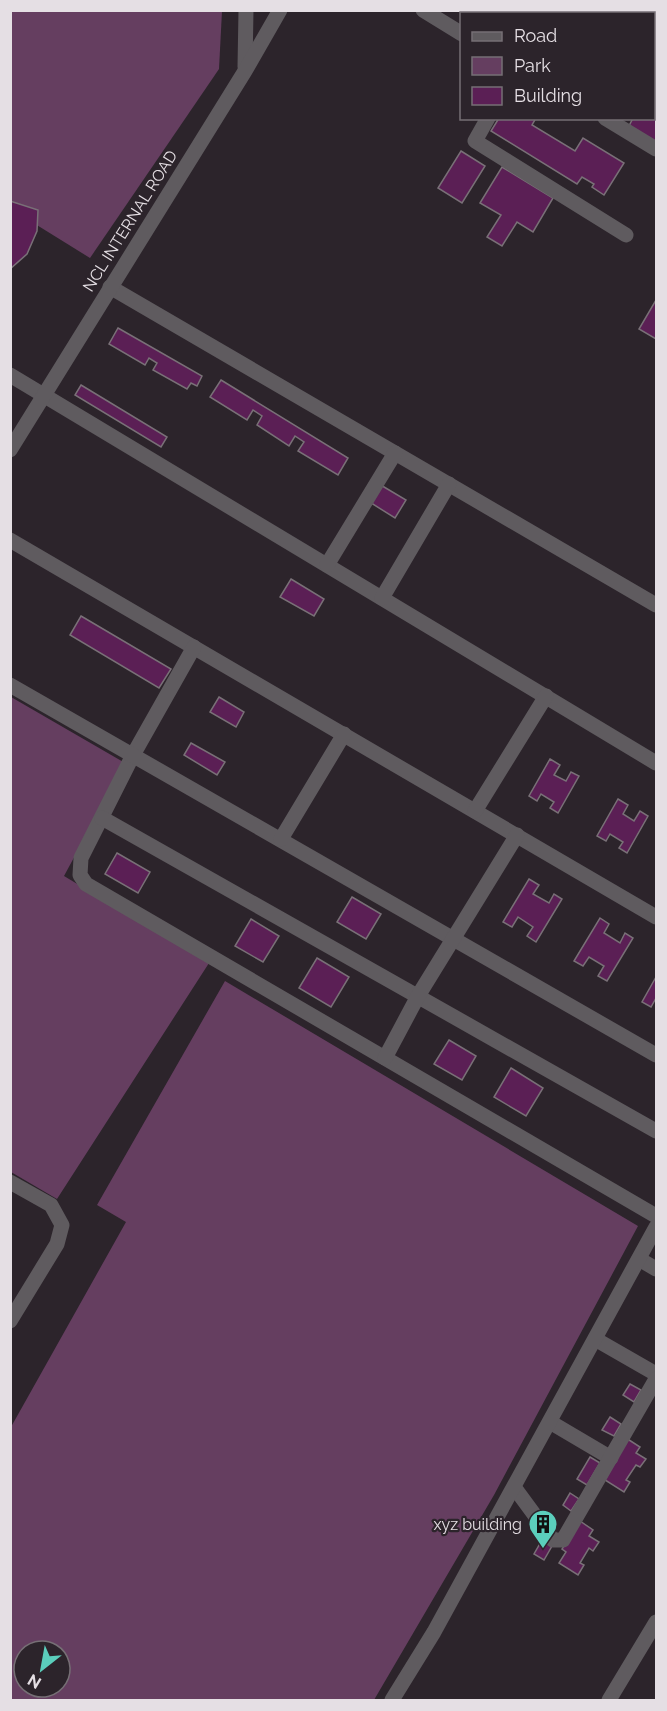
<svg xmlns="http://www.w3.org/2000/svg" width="667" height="1711" font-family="Raleway,sans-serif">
<rect width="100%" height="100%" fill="#2c242b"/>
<!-- green -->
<g fill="#653e60" fill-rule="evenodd">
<polygon points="10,11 222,11 219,69 90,258 11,209"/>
<polygon points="11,697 125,763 64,876 209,963 57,1199 11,1172"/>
<path d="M225,981L638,1226L494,1495L374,1700H11V1427L126,1222L97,1205ZM24,1651H60V1687H24Z"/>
</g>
<!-- building -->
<g fill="#5b1f55" stroke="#797077" stroke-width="1.5">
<polygon points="524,10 578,10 577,14 522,14"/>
<polygon points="614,10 656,10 656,34 654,33 654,14 620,14"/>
<polygon points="656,78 656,145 628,128 633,118 654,118 654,83"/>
<polygon points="499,118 536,118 532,125 575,151 583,138 624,163 604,195 592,187 594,184 582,177 577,184 491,131"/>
<polygon points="461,151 485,166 462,203 438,188"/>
<polygon points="502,167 553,198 533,232 517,222 502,246 487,237 501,215 480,203"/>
<polygon points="10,201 38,210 37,231 27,254 10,269"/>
<polygon points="656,300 656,339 639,329"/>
<polygon points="118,328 202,376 197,386 191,383 187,389 153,370 157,363 149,358 145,365 109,344"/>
<polygon points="221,380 348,458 338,475 298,451 304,442 295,436 289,446 257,425 262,416 253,410 247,420 210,397"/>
<polygon points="81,385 167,437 161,447 75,395"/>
<polygon points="379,484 406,500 395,518 368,501"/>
<polygon points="291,579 324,599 314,616 280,597"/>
<polygon points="81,616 171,669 159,688 70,635"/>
<polygon points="219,697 244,712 236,727 210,712"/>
<polygon points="191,743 225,762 217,775 184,755"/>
<polygon points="550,759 560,765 554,775 566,781 571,772 579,776 558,813 550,808 554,802 541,794 537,801 529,796"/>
<polygon points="618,799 628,805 623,814 634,821 640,811 648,816 627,853 619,848 623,842 610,834 606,841 597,836"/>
<polygon points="117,853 150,872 138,893 105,874"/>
<polygon points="529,879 539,885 533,894 549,903 554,894 562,899 536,942 527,936 533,927 518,917 512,927 503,922"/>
<polygon points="352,897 381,914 366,939 337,922"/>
<polygon points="600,918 609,924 604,933 620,943 625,933 633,938 607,981 598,976 604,966 589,957 583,966 574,961"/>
<polygon points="251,919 279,936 263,962 235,946"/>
<polygon points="317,958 349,977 331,1007 299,988"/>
<polygon points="656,977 656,998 651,1007 642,1002"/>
<polygon points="449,1040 476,1056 462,1080 434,1064"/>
<polygon points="511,1068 543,1088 526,1116 494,1097"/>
<polygon points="630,1384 641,1390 634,1402 623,1395"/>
<polygon points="610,1417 621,1424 614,1436 602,1430"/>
<polygon points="626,1438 640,1447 636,1453 646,1459 640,1467 636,1465 626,1480 630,1482 624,1492 605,1480"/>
<polygon points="590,1457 600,1463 587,1485 577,1479"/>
<polygon points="570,1493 579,1499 571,1511 563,1505"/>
<polygon points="580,1521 593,1530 589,1536 599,1542 593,1551 589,1548 580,1563 584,1565 578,1575 559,1563 566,1552 562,1549"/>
<polygon points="542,1540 552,1546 544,1560 534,1554"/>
</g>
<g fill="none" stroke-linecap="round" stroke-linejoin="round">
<!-- minor -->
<g stroke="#5f5b5f" stroke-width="15">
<polyline points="423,10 462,34"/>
<polyline points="514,14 516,10"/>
<polyline points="245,67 246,10"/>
<polyline points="488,118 475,141 626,235"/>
<polyline points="605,118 656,149"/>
<polyline points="110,287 656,605"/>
<polyline points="10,375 656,763"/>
<polyline points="10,450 245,71 280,10"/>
<polyline points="10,540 656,917"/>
<polyline points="327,565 395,453"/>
<polyline points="382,598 449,484"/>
<polyline points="194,647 133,755 81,858 80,875 86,884 656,1216"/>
<polyline points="10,685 656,1055"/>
<polyline points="475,811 546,696"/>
<polyline points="102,818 656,1131"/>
<polyline points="281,839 344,734"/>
<polyline points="385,1058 418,996 517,835"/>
<polyline points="10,1182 51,1205 62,1225 57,1244 10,1321"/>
<polyline points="639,1259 656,1269"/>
<polyline points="595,1339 656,1374"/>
<polyline points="550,1422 611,1458"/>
<polyline points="514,1487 553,1540 563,1540 656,1379"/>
<polyline points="392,1700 434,1632 656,1227"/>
<polyline points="609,1700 656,1622"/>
</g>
</g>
<!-- icons -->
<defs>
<g id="building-pin" transform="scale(1.5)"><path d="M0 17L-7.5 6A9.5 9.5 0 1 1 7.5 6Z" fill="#5bcebc" stroke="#2c242b"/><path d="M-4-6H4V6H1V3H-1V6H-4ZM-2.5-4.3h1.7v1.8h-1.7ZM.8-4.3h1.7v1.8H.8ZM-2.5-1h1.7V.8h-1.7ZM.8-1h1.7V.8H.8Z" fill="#111"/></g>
</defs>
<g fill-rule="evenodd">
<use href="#building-pin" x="543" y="1524"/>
</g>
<g text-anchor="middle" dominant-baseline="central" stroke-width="4.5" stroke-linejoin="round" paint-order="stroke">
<!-- street labels -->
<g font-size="16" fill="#e5dfe4" stroke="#2c242b">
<text transform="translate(130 221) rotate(-58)">NCL INTERNAL ROAD</text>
</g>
<!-- poi labels -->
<g font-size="16" fill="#e5dfe4" stroke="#2c242b" text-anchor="end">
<text x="522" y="1524">xyz building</text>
</g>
</g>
<!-- border -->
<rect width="667" height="1711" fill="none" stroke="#e5dfe4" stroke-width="24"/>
<!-- legend -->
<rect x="460" y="12" width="195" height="108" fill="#2c242b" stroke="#766f75" stroke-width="1.5"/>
<rect x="472" y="32" width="30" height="9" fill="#5f5b5f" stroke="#766f75" stroke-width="1.5"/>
<text x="514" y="42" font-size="18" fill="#e5dfe4">Road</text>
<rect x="472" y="57" width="30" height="18" fill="#653e60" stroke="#766f75" stroke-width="1.5"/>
<text x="514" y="72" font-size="18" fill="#e5dfe4">Park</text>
<rect x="472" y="87" width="30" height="18" fill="#5b1f55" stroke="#766f75" stroke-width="1.5"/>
<text x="514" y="102" font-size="18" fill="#e5dfe4">Building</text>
<!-- north arrow -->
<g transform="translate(42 1669) rotate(211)"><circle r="28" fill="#2c242b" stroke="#766f75" stroke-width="1.5"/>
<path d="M0-4.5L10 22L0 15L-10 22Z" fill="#5bcebc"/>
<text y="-9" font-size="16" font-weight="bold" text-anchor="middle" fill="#e5dfe4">N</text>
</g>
</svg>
